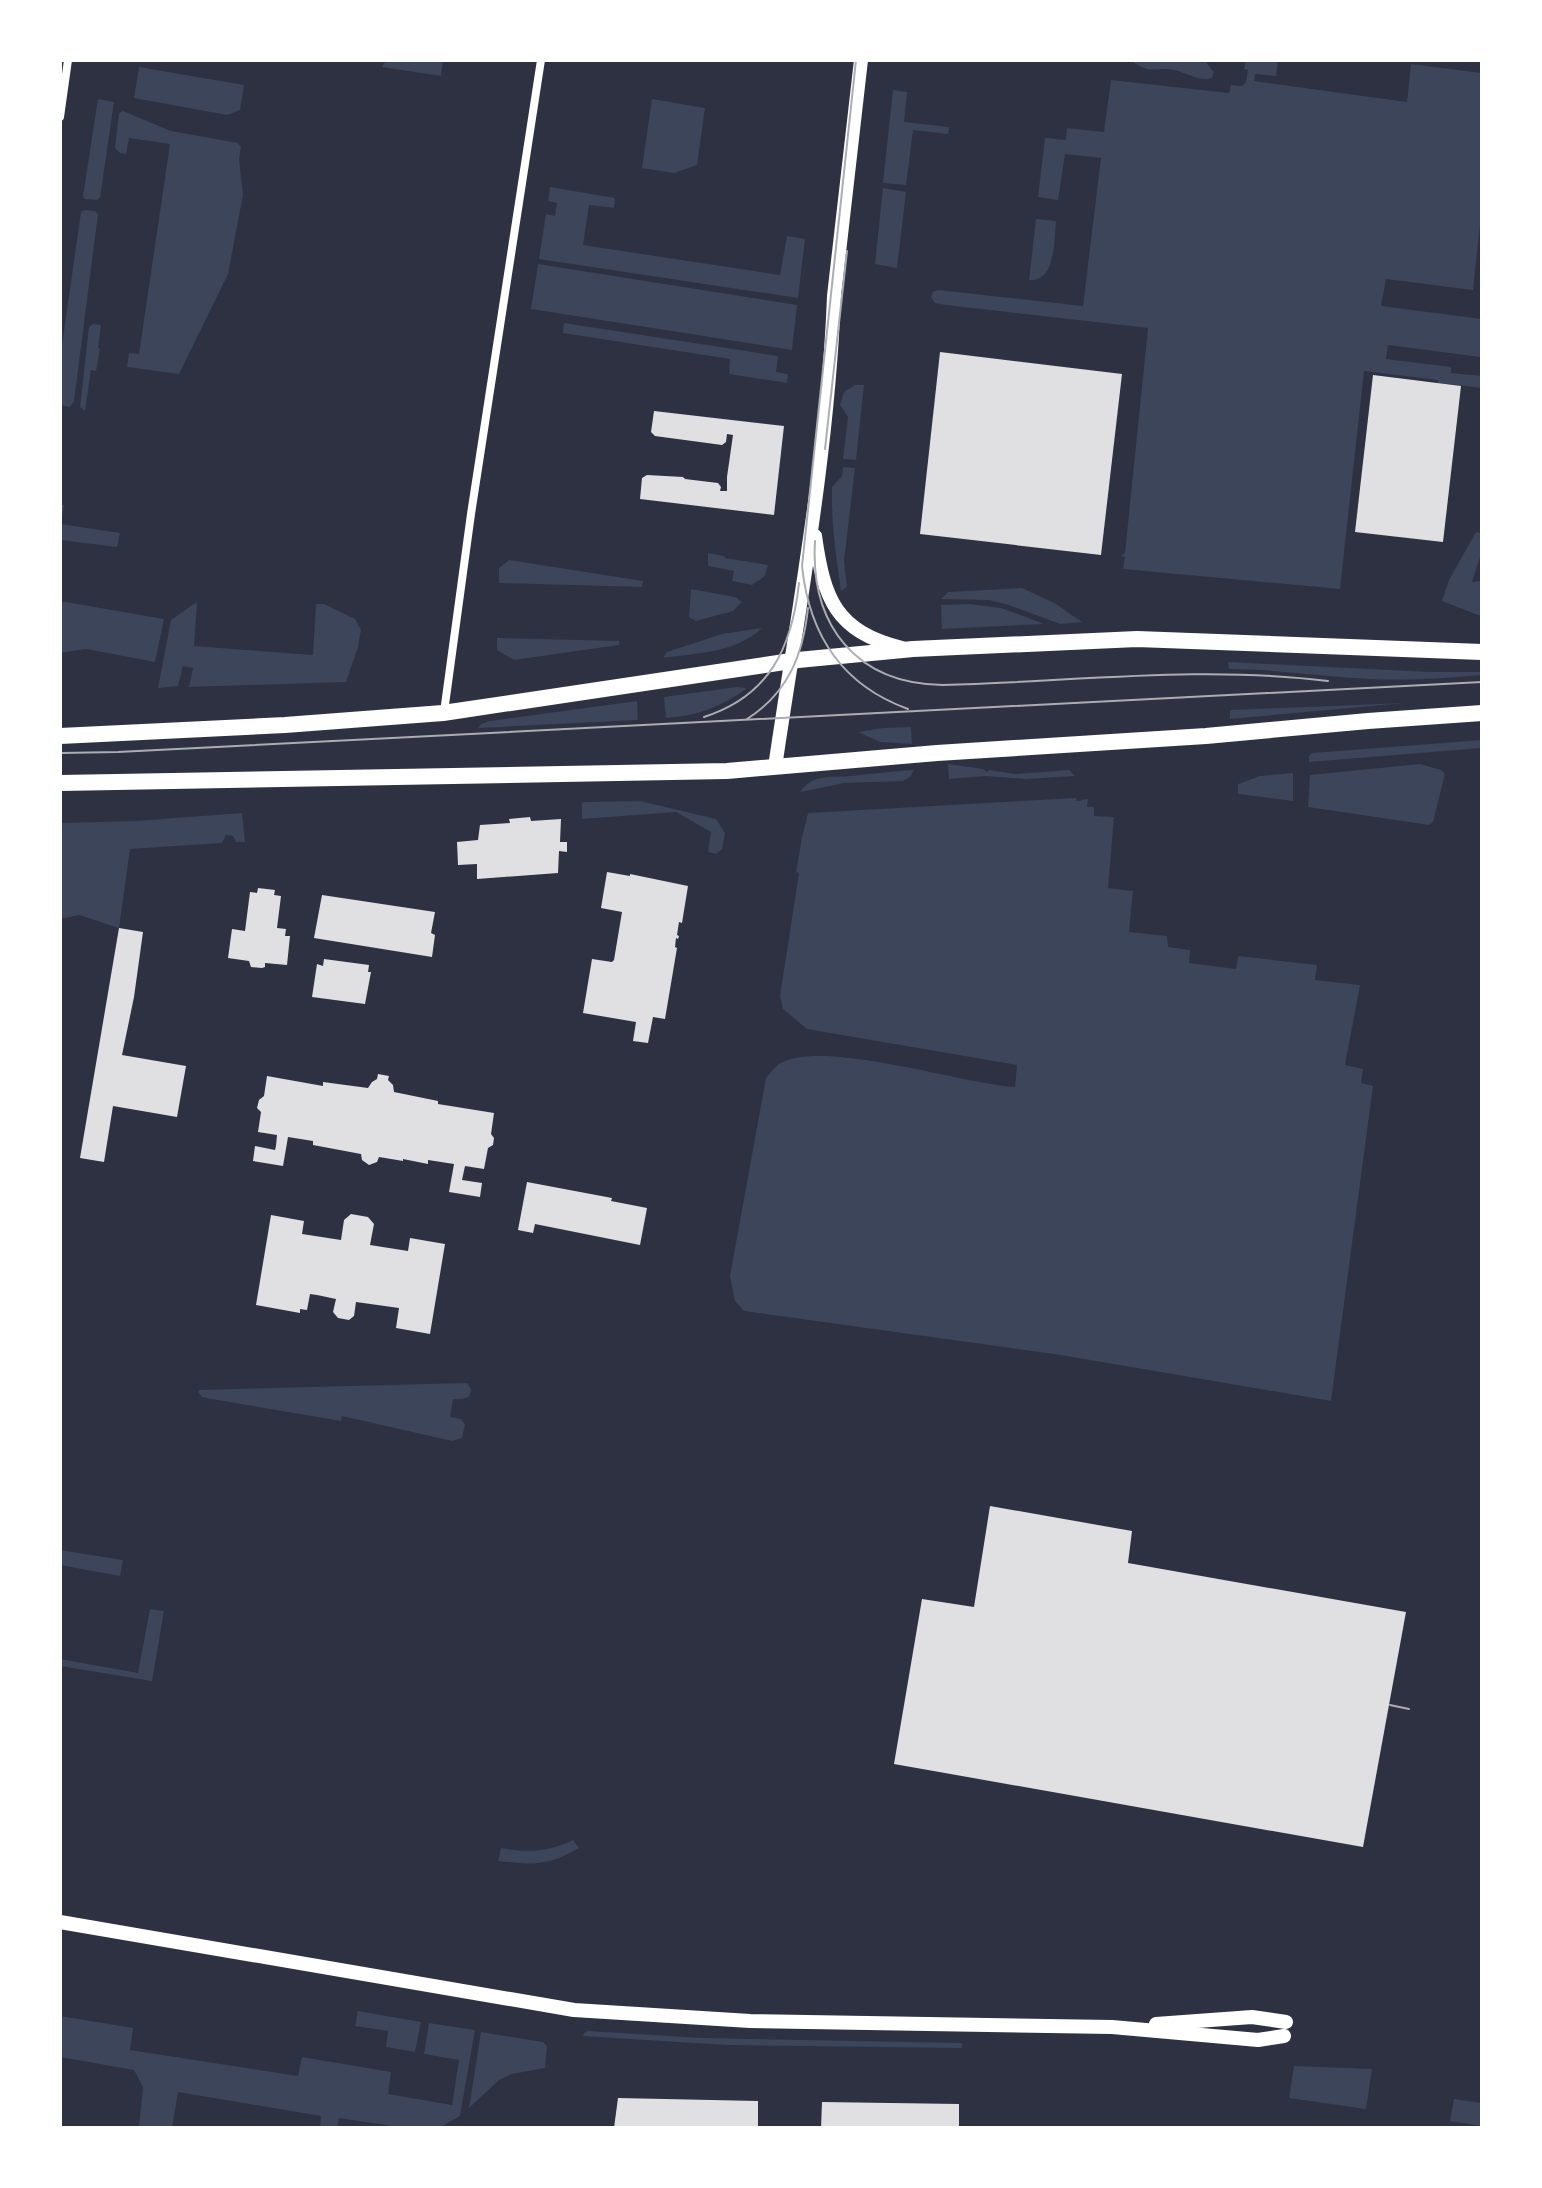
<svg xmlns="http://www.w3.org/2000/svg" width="1542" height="2188" font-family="'PT Sans Narrow',sans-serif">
<rect width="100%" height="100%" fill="#2d3142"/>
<!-- green -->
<g fill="#3c4559">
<polygon points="386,60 443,60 441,76 382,67"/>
<path d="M1131,60H1204L1214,72L1212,78C1200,82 1187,73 1174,70C1157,66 1149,76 1131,60Z"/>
<polygon points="1246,60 1278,60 1276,76 1255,74 1254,81 1407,102 1411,64 1482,73 1482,206 1473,290 1386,279 1381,306 1482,319 1480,357 1388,345 1386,359 1451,367 1451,373 1482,376 1482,388 1438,383 1438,380 1364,371 1340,589 1123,569 1125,557 1121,556 1125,553 1148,328 946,305 935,303 931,297 933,292 938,290 1083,306 1101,158 1065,154 1058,200 1038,197 1045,138 1066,140 1067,128 1104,132 1111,80 1229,93 1231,85 1242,86 1246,82 1248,70 1244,69"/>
<polygon points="139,67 244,85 240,110 227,115 134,98"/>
<polygon points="893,90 907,92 904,122 949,127 948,134 913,130 906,185 883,183"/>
<polygon points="98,99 114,102 100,198 97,200 85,199 83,196"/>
<polygon points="652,99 705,108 697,165 674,173 642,168"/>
<polygon points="123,111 171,131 238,143 241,147 239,159 243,195 228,274 179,374 127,367 129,353 139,354 170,144 129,138 126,154 120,153 115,148 119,113"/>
<polygon points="550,187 615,198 614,208 589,205 583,245 780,275 787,236 805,239 798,298 539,259 546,214 555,216 557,203 548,201"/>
<polygon points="883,188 906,192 897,268 875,264"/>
<polygon points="84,210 95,211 98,214 74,401 70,407 60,405 60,359 81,212"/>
<path d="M1036,219L1056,221C1054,240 1056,282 1029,280Z"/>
<polygon points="538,264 797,305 792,350 531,309"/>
<polygon points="564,323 778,356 776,372 788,374 787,383 729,374 730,359 563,333"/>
<polygon points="93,324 101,325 98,348 100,349 96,371 91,370 85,411 80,407 89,327"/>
<polygon points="855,385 864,385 856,460 843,459 848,417 840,405 844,392"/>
<path d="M843,467L855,468L844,561L847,587L841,591C836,556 831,522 832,487L842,476Z"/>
<polygon points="60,504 64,505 61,524 120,533 117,547 60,540"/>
<polygon points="1476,532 1482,533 1482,551 1472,582 1482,581 1482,615 1478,615 1442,601 1449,580"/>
<polygon points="708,553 724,556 725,558 768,565 765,576 752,585 732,581 734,571 708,566"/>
<polygon points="509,560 643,581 642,587 499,583 499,568"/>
<polygon points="1022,588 1056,604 1082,622 1060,624 1009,605 989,600 941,599 948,592"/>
<polygon points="691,589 735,597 742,602 733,611 696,621 689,617"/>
<polygon points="60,601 164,619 155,662 86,649 60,653"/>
<polygon points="197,602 194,646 313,655 316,604 324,604 355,619 361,630 358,647 346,682 189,687 193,668 183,666 178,686 158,688 171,620"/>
<polygon points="970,604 1001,608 1044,624 942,629 941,605"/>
<path d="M762,628C736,653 697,653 663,658L667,652L722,634Z"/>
<polygon points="497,638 619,641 619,645 514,660 497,650"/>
<path d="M1228,662L1431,672H1482V675C1445,678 1408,681 1371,679C1323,677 1276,669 1229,669Z"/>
<path d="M737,687L747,688C722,707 696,716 666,718L664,697Z"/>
<polygon points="637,701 638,720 478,728 481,724 490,721"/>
<polygon points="1405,703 1230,719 1230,710"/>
<polygon points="911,727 912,744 880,742 858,732 883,728"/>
<polygon points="1482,740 1482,748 1309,762 1309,756 1312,753"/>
<polygon points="948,764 983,769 987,772 989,770 1016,774 1069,770 1075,776 1025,779 986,776 949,779"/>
<polygon points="1420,764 1441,770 1445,774 1433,822 1429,825 1308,807 1310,775"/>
<path d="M914,770L910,777L903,781L845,783L800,792C813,773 832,778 851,776C871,774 893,771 914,770Z"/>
<polygon points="1293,773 1293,801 1238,794 1238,784 1260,776"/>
<path d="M1076,798L1077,801L1088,799L1087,807H1094V816L1114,817L1108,888L1133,891L1129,932L1167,936L1168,947L1190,950L1189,963L1236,969L1238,956L1317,965L1315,980L1360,985L1345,1065L1363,1069L1361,1083L1373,1086L1331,1401L1061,1355L744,1311L735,1301L730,1276L766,1078C770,1074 774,1067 779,1064C822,1038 961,1084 1015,1087L1017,1065L807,1029L783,1009L780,996L799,873L796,872L802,837L808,813Z"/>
<polygon points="640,801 716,819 725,833 722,849 716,854 708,852 711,832 676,812 582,819 582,803 584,802"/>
<polygon points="242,813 245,842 236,842 233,836 226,835 222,843 130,849 119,928 79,915 60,919 60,823 136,821"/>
<polygon points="467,1383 471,1390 469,1397 462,1399 453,1399 450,1417 461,1419 465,1424 462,1438 452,1441 342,1416 341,1421 206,1398 202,1397 198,1392 199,1390"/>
<polygon points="60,1550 123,1560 120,1576 60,1565"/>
<polygon points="150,1609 164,1611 152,1681 60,1666 60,1659 138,1673"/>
<path d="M573,1840L579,1848C549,1866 532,1865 498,1861L501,1848C527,1853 549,1852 573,1840Z"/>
<polygon points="358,2011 421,2022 415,2052 386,2047 388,2031 355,2026"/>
<polygon points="60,2016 133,2028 130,2050 298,2076 302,2057 391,2072 388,2094 452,2105 459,2060 424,2054 429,2023 475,2030 460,2116 439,2128 405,2128 339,2118 337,2128 320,2128 321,2116 178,2092 172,2128 139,2128 143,2087 134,2070 60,2057"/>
<polygon points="588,2031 702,2038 962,2043 962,2048 726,2045 583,2036 584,2033"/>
<polygon points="481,2032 543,2042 547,2046 545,2068 512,2074 499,2080 469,2108"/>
<polygon points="1294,2066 1372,2069 1366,2109 1289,2098"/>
<polygon points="1454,2099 1482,2103 1482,2126 1450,2121"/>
</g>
<!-- building -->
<g fill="#e0e0e3">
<polygon points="940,352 1122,374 1101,555 920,534"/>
<polygon points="1373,375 1461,386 1443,542 1355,532"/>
<polygon points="654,411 784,426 774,515 640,499 642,478 647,475 683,477 685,479 718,483 721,487 720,491 727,491 727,477 733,435 727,434 726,442 722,445 655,436 651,432"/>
<polygon points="530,817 531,821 561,819 560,842 567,842 567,852 559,851 558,873 477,879 477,864 458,865 457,842 478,840 480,825 510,823 509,819"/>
<polygon points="607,872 630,876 630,874 688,886 682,923 679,922 677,935 679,936 678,939 676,938 675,947 677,948 665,1019 653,1017 648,1043 633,1041 636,1022 583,1013 592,959 612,962 614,960 622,912 601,908"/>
<polygon points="258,888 275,890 274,895 281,896 277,928 286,929 285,936 290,936 287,965 265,963 265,967 262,968 251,967 249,961 228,958 232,929 245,931 250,892 257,893"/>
<polygon points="322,895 435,912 431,933 435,935 432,957 314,938"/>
<polygon points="119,928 143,932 134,997 122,1055 186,1066 177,1117 113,1106 104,1162 80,1158"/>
<polygon points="324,959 369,965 368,972 371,972 365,1004 312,997 317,964 323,966"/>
<polygon points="378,1074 389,1076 388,1080 393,1085 394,1092 438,1101 438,1104 494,1113 491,1134 494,1138 493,1145 488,1148 484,1169 465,1166 462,1180 482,1183 480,1197 449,1192 454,1164 428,1160 428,1164 403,1159 403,1161 379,1157 377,1162 369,1165 362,1160 361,1154 313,1145 313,1141 288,1137 283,1166 253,1161 255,1146 275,1150 276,1146 277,1135 258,1132 261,1112 257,1108 259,1100 264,1096 267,1076 323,1086 323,1082 368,1088 372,1082 377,1079"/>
<polygon points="527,1182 612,1198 611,1201 647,1208 640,1245 535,1224 533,1233 518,1230"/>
<polygon points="351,1214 368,1217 374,1224 370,1245 408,1251 410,1238 445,1244 430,1334 396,1328 399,1308 356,1302 354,1316 349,1320 338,1318 333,1312 336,1299 317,1295 310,1294 307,1310 300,1309 300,1313 256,1305 271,1215 304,1221 302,1234 341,1240 344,1220"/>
<polygon points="990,1506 1132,1531 1128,1563 1406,1612 1363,1847 894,1764 922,1599 974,1607"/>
<polygon points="618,2098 758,2101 758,2128 614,2128"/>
<polygon points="822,2102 959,2104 959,2128 821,2128"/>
</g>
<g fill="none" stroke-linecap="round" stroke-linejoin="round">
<!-- minor -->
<g stroke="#fff" stroke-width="8">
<polyline points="60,117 68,60"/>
<polyline points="444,712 471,514 541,60"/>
</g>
<!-- tertiary -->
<g stroke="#fff" stroke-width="14">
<path d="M815,536C824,599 835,631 902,648"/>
<path d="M775,767C798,611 828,454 834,296L861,60"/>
<polyline points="60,1922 574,2010 750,2021 1112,2027 1258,2040 1284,2036"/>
<polyline points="1156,2024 1252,2017 1286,2022"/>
</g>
<!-- secondary -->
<g stroke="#fff" stroke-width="16">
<polyline points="60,736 285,725 443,713 798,660 913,649 1137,639 1482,652"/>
<polyline points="60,783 727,771 937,753 1206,736 1368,721 1482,713"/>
</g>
<!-- tram -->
<g stroke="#abadb3" stroke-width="2">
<path d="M856,60L802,566C809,634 842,685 908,709"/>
<polyline points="825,449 847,251"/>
<path d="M815,541C810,625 856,684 943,685C1071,682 1200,665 1328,681"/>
<path d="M704,717C770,696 792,647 799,583"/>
<path d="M747,719C788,693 803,655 808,608"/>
<polyline points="60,753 118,752 1482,682"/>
<polyline points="1390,1705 1409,1709"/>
</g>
</g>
<!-- border -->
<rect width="1542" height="2188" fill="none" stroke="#ffffff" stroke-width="124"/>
</svg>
